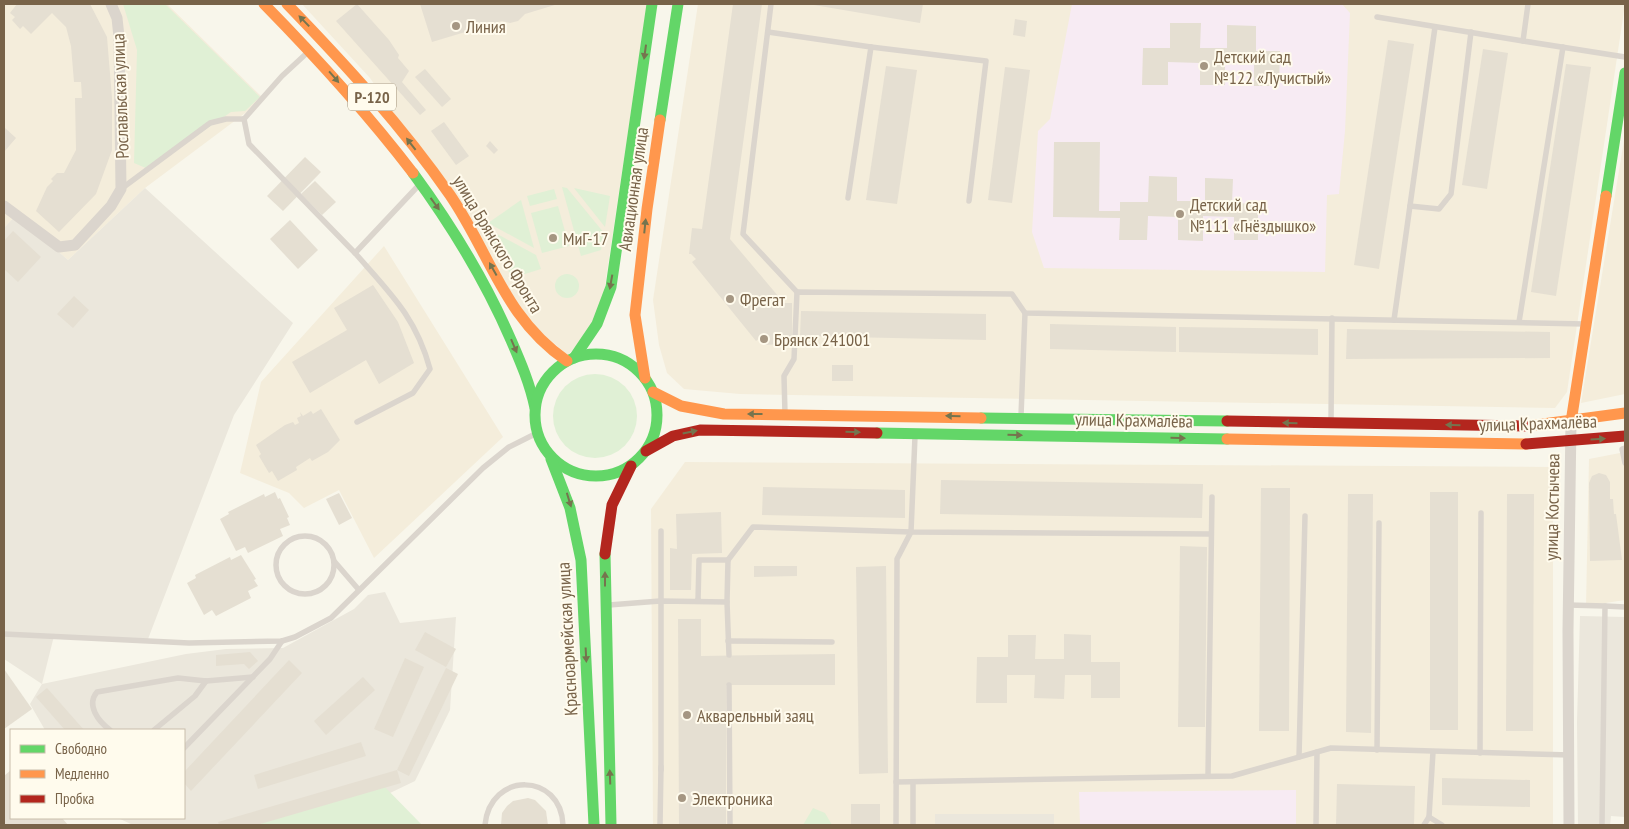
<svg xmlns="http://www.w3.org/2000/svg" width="1629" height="829" font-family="'PT Sans Narrow',sans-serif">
<rect width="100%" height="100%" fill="#f8f6eb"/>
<!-- residential -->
<g fill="#f4eddb">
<polygon points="4,4 167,4 264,99 145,188 68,260 16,215 4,228"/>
<polygon points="302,4 647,4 600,319 568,355 517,312 470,227 370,78"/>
<polygon points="698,4 1625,4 1567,392 1555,408 740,394 684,389 667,373 659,345 653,300"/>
<polygon points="1625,134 1625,394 1581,403"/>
<polygon points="384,246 503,437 374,558 339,490 304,508 289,493 240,473 261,382"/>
<polygon points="1625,452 1625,600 1586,606 1589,459"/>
<polygon points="685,462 1553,467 1553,825 653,825 651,509"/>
</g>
<!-- industrial -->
<g fill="#ebe7dc">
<polygon points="145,188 293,323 234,415 148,639 54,636 42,684 186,654 226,649 283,648 354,609 368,595 385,592 400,623 456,617 450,710 415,781 390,793 378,780 257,825 133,825 118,818 184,818 184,730 45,730 30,704 42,684 4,659 4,228 16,215 68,260"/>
<polygon points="1580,616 1625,617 1625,817 1611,816 1610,825 1578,825 1577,722"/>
<rect x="935" y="814" width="119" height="11"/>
</g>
<!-- education -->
<g fill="#f7ebf3">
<polygon points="1072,4 1342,4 1350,13 1345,131 1339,194 1327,195 1325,272 1044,268 1032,232 1038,131 1050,119"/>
<polygon points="1296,790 1296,825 1080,825 1079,792"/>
</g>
<!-- green -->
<g fill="#e0f0d5">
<polygon points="123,4 165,4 260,97 245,111 231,112 148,169 134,163 137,50"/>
<polygon points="562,187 567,188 604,233 601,250 581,256"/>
<polygon points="574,188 610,196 605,227"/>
<polygon points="554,189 557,199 530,206 527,196"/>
<polygon points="521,200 534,248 488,223"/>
<polygon points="558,206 569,246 542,253 531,213"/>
<polygon points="488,229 536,255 541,269 512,278"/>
<circle cx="567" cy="286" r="12"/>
<circle cx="595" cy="416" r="42"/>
<polygon points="378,780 422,825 257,825"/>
<polygon points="813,808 825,813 832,825 803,825"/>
</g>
<!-- building -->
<g fill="#e5dfd2">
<polygon points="17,4 90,4 107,37 112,98 112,150 96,194 59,232 36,211 47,187 53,181 51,179 57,173 64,173 76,150 75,98 82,98 81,82 74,82 71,46 66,27 52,13 31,34 23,26 20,29 12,20 15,17 10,13"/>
<polygon points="357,4 389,40 399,55 398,58 409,71 402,82 426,110 420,115 336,21"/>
<polygon points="420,4 558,4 525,14 518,21 510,23 502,21 432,42"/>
<polygon points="733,4 762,4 730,239 784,303 792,303 792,343 766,345 761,337 756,341 692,262 696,259 691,254 689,254 692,228 702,229"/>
<polygon points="808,4 923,4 920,23"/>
<polygon points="1015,19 1027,21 1025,37 1013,35"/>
<polygon points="1170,23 1201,23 1200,48 1227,48 1227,25 1256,26 1256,51 1280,51 1279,86 1254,86 1254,63 1225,62 1225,85 1200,85 1200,63 1168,62 1168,85 1142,85 1143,48 1170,48"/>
<polygon points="1388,40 1414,44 1379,269 1354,265"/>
<polygon points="1483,49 1508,53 1487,189 1462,185"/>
<polygon points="1566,64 1591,67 1556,296 1531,292"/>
<polygon points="886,66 917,70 897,204 866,200"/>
<polygon points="1005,67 1030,70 1012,203 988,200"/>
<polygon points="425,69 451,99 442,107 415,77"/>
<polygon points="444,122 469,156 456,165 431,131"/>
<polygon points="4,127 16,138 4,152"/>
<polygon points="490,141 498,150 494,154 486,146"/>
<polygon points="1054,142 1100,142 1099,211 1120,211 1120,202 1148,202 1149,176 1177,177 1177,201 1205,201 1205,178 1233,179 1232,203 1258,204 1258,240 1234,240 1234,217 1203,216 1203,241 1178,240 1178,217 1148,216 1147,240 1119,240 1120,218 1053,217"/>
<polygon points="305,157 321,172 283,211 267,196"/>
<polygon points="315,181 336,202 322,215 301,194"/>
<polygon points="290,220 318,250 298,269 270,239"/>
<polygon points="13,231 41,257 18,282 4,269 4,241"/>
<polygon points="373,285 398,322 414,363 379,384 366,360 310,393 292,362 347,330 334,308"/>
<polygon points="74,296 89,310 73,328 57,314"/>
<polygon points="801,311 986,314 986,340 800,336"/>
<polygon points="1050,324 1176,327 1176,352 1050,349"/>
<polygon points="1179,327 1318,329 1318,355 1179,352"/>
<polygon points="1347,329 1550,332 1550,358 1346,359"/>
<rect x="832" y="365" width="21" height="16"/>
<polygon points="321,409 340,440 328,452 312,461 310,458 296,467 297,470 278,481 272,471 269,473 259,456 261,454 256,445 285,425 293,422 295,425 299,423 297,418 301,416 300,412 303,416 311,411 313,414"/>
<polygon points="1599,473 1606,475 1610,482 1610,499 1613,499 1614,514 1616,514 1622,560 1590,561 1589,483 1592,476"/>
<polygon points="941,480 1203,484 1202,518 940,514"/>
<polygon points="763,487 905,490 905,518 762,515"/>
<polygon points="1261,488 1290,488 1289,731 1259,731"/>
<polygon points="275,492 278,499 280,498 289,517 287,518 290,525 280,529 283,536 248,553 245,547 236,551 220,519 229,514 228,512 264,494 265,497"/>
<rect x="1430" y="492" width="28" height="238"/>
<polygon points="339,493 352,518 339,525 326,499"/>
<polygon points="1348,494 1373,494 1371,733 1346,732"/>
<polygon points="1507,494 1534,494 1533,731 1506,731"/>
<polygon points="721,512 722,553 692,554 691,590 670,590 670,548 677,549 676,514"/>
<polygon points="1180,546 1207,547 1205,727 1178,727"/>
<polygon points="241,555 256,579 254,580 258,586 248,591 251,598 216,616 212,610 204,615 187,583 196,578 195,575 230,557 231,560"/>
<polygon points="754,566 797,566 797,576 754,577"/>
<polygon points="886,566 888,773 859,774 856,567"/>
<polygon points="678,619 701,619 701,656 835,654 835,685 726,685 726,825 679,825"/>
<polygon points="425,632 456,649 446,667 415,650"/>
<polygon points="1064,634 1091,635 1091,662 1120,662 1120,698 1091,698 1091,675 1065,675 1064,699 1034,698 1035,675 1007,675 1007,703 976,703 977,657 1008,657 1008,635 1036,635 1035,659 1064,659"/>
<polygon points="250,652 258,661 249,669 244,664 216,666 216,655"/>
<polygon points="405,658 424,667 393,737 374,729"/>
<polygon points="289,660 302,673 191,791 184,783 184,772"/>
<polygon points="446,668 458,674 409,776 397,770"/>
<polygon points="4,669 32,709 4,729"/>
<polygon points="363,677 375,690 326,735 314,721"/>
<polygon points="47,688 84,730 65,730 36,697"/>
<polygon points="361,742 366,756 258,789 254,775"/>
<polygon points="11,770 11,818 62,818 68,825 4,825 4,776"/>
<polygon points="397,770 401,783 257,825 219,825 218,822"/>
<polygon points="1442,778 1530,780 1530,807 1442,805"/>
<polygon points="1337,784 1415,786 1414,825 1336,825"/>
<polygon points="528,798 535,800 546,811 548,825 501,825 502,813 507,806 513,801"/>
<rect x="851" y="804" width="29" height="21"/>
</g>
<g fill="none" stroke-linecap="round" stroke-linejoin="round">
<!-- lane -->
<g stroke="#dbd5cd" stroke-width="5.5">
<polyline points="771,4 743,234 797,292"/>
<polyline points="1528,4 1523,41 1625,57"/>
<polyline points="1377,17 1523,41"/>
<polyline points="768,32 871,47 848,198"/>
<polyline points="871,47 986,61 969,201"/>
<polyline points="244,119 249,144 355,253 418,186"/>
<polyline points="244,119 282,76 308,52"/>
<polyline points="121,189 210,123 226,119 244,119"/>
<polyline points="1410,206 1439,209 1451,194 1471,32"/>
<path d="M355,253C390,293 416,317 430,369L413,393L357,422"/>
<polyline points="1394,320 1435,27"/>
<polyline points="1519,322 1563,47"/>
<polyline points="785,414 784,376 794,359 797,292 1012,294 1025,313 1585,324"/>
<polyline points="1021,416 1025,313"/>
<polyline points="1331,422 1332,318"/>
<polyline points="1625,448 1622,449 1625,463"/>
<circle cx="305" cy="565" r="29"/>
<polyline points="728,560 753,527 911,532 1211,534"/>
<polyline points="334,561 359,590"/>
<polyline points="727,602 729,655"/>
<polyline points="609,605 660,601 727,602 728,560 699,560 698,601"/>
<polyline points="1568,605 1605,606 1602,825"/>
<polyline points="1605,606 1625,607"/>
<polyline points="4,634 189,643 282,641 295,637 331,618 483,468 509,447 537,433"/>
<polyline points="728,641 832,642"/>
<polyline points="729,685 730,825"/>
<path d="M110,730C98,721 86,705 97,692L178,678L206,681L253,677"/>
<polyline points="154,730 195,696 206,681"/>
<polyline points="184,748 270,659 282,641"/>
<polyline points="1377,750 1379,523"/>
<polyline points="1480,753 1481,513"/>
<polyline points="1299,757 1305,516"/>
<polyline points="661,770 661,531"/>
<polyline points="1208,776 1212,497"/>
<polyline points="896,782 1232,776 1331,748 1570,755"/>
<polyline points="913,782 913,825"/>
<polyline points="1429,817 1442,825"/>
<path d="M485,825C490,771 561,772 563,825"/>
<polyline points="660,825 661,767"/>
<polyline points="896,825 897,559 911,532 915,436"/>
<polyline points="1316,825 1317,752"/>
<polyline points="1424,825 1429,817 1433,752"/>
</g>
<!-- street -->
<g stroke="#dbd5cd" stroke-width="11">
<polyline points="4,206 59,247 75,245 111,206 121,189 119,37 117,18 111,4"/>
<polyline points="1569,825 1568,631 1571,422"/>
</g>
<!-- fast -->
<g stroke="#63d668" stroke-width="11">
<polyline points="660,120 678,4"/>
<path d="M413,173C452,226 485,280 511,340C521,363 530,384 535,408"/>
<polyline points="1606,196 1625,73"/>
<circle cx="596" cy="415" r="61"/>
<polyline points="574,358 597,324 611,287 652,4"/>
<polyline points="981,418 1227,421"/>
<polyline points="877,433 1227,439"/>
<polyline points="551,459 570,508 581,560 594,825"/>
<polyline points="605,554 611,825"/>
</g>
<!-- slow -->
<g stroke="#ff974d" stroke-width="11">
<path d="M264,4C317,58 367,113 413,173"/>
<path d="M287,4C345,64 402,126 450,195C491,255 504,318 567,361"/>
<polyline points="645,378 635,315 647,209 660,120"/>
<polyline points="653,392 681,406 724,414 981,418"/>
<polyline points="1571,422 1606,196"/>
<polyline points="1528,426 1625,413"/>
<polyline points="1227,439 1526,444"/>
</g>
<!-- jam -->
<g stroke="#b3261e" stroke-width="11">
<polyline points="1227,421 1528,426"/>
<polyline points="1526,444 1625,436"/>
<polyline points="646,451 673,436 700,430 877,433"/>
<polyline points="605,554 612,505 631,466"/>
</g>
</g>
<!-- one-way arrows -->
<defs><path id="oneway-solid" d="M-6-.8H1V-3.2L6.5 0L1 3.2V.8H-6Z" transform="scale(1.25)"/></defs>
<g fill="#75744e">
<use href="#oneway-solid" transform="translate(304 21) rotate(-134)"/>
<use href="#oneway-solid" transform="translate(645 52) rotate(98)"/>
<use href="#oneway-solid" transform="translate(334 77) rotate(49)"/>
<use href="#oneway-solid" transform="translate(411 144) rotate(-128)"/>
<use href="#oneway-solid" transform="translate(435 204) rotate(54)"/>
<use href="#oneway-solid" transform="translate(645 226) rotate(-84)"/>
<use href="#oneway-solid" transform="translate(493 269) rotate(-119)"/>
<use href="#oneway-solid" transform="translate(611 282) rotate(100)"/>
<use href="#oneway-solid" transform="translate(514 346) rotate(67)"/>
<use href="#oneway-solid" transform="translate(755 414) rotate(-180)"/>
<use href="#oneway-solid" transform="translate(953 416) rotate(-179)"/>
<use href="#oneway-solid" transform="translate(1290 423) rotate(-179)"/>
<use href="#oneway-solid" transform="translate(1453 425) rotate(-179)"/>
<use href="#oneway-solid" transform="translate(690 432) rotate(-12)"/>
<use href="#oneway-solid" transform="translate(853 432) rotate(1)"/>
<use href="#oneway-solid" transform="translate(1015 435) rotate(1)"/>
<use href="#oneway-solid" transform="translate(1178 438) rotate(1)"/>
<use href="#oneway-solid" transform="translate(1598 439) rotate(-4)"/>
<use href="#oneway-solid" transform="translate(569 500) rotate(73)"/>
<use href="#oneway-solid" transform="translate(605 579) rotate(-90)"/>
<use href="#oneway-solid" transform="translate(586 655) rotate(87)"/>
<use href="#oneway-solid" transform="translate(610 777) rotate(-92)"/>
</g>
<!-- markers -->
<g fill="#a59682" stroke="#fffbed" stroke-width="2">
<circle cx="456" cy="26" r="5"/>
<circle cx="1204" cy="66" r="5"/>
<circle cx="1180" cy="214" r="5"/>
<circle cx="553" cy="238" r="5"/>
<circle cx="730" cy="299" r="5"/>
<circle cx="764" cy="339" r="5"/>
<circle cx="687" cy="715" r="5"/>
<circle cx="682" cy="798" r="5"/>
</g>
<g text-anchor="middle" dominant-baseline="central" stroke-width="4" stroke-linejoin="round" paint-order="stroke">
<!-- shield labels -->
<rect fill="#fffbed" stroke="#a0917a" stroke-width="1" x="348" y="83.5" width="48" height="27" rx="4"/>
<g font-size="16" font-weight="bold" fill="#786349">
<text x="372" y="97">Р-120</text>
</g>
<!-- poi labels -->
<g font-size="18" fill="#786349" stroke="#fffbed" text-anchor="start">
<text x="466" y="26">Линия</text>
<text x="1214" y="56">Детский сад<tspan x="1214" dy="21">№122 «Лучистый»</tspan></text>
<text x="1190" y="204">Детский сад<tspan x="1190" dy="21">№111 «Гнёздышко»</tspan></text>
<text x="563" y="238">МиГ-17</text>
<text x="740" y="299">Фрегат</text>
<text x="774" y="339">Брянск 241001</text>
<text x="697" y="715">Акварельный заяц</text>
<text x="692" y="798">Электроника</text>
</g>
<!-- street labels -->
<g font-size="18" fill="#786349" stroke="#fffbed">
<text transform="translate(120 96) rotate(-92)">Рославльская улица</text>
<text transform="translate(633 189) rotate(-82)">Авиационная улица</text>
<text transform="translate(498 244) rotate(59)">улица Брянского Фронта</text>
<text transform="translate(1134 420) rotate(1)">улица Крахмалёва</text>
<text transform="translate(1538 423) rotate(-2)">улица Крахмалёва</text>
<text transform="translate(1552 507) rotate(-89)">улица Костычева</text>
<text transform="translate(567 639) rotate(-93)">Красноармейская улица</text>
</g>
</g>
<!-- border -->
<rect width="1629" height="829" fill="none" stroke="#786349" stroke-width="10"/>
<!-- legend -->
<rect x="10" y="729" width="175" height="90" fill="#fffbed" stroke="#c9beab"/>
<rect x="20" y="745" width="25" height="8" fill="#63d668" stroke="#c9beab"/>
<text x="55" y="754" font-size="15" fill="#786349">Свободно</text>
<rect x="20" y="770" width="25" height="8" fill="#ff974d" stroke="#c9beab"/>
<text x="55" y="779" font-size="15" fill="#786349">Медленно</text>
<rect x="20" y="795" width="25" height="8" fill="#b3261e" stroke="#c9beab"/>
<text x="55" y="804" font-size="15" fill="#786349">Пробка</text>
</svg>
